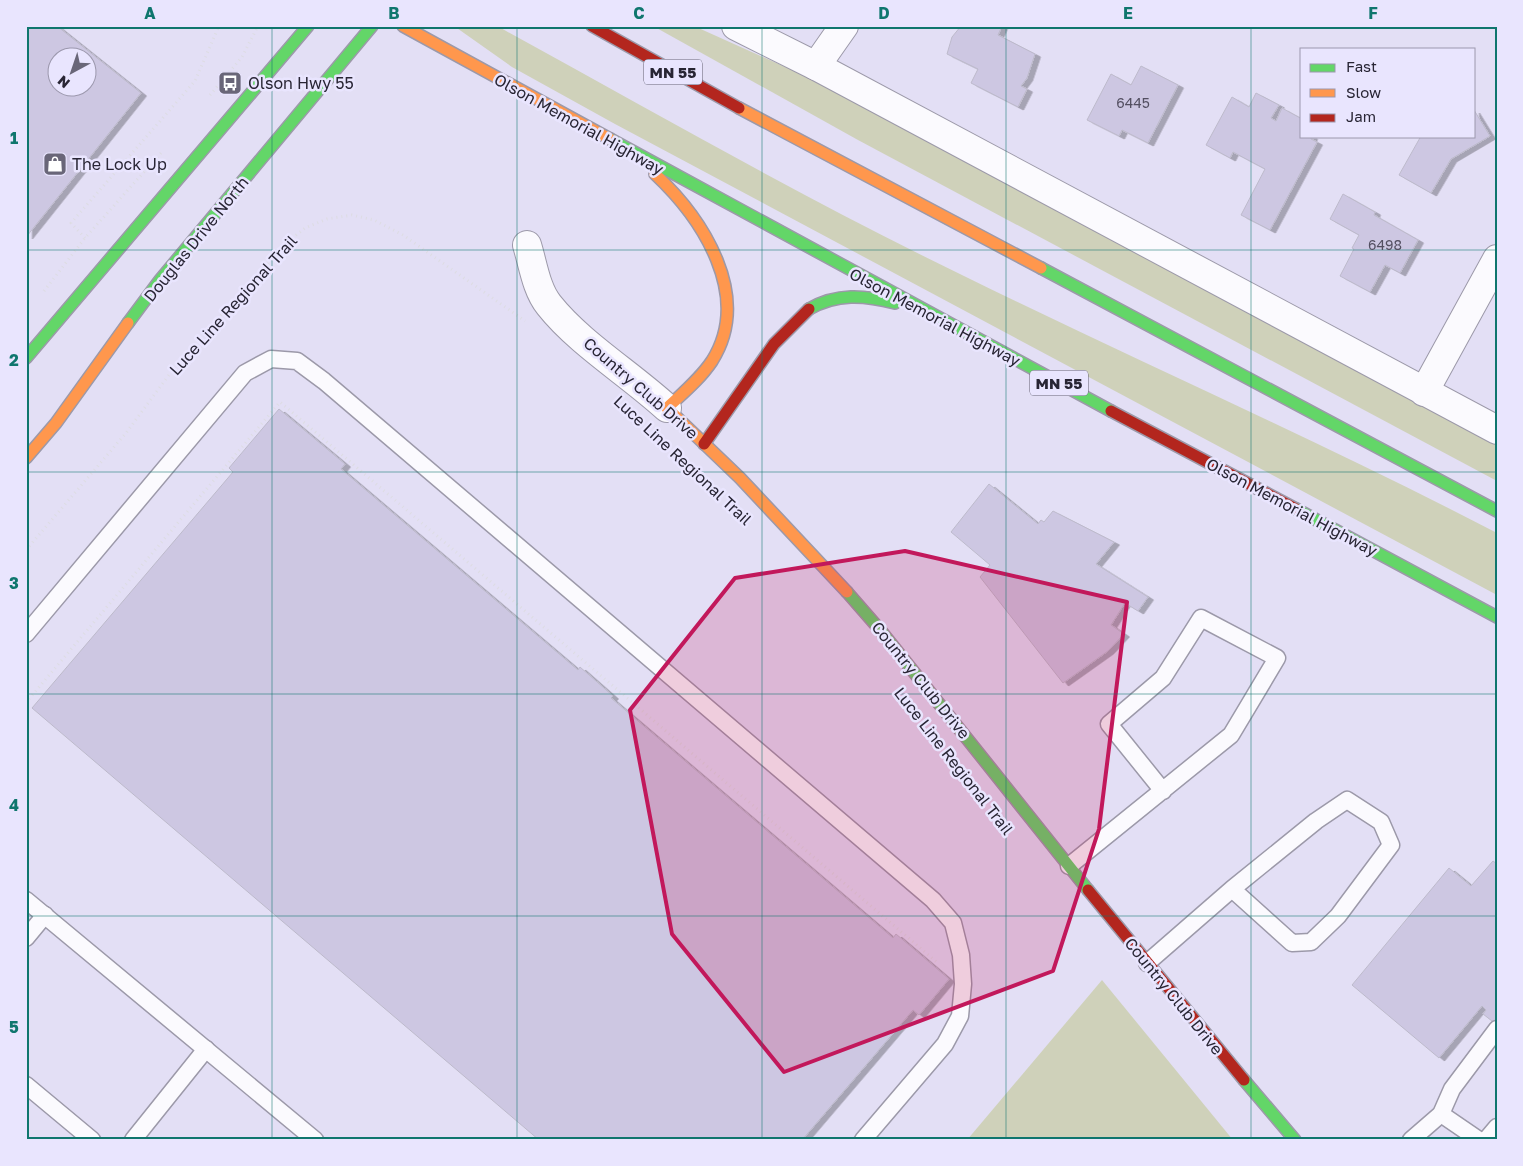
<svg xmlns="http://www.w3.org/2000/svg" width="1523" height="1166" font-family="'Golos Text',sans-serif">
<defs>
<filter id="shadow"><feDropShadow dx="5.5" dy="3" stdDeviation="0" flood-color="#0004"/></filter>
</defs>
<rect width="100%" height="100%" fill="#e3dff5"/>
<!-- green -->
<g fill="#cfd1ba">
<path d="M454,26H497C652,111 805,199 964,276C1141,363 1322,442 1497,533V595L615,124L512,67Z"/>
<polygon points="653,26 694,26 801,74 1497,444 1497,481 858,140"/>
<polygon points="1102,980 1233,1140 967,1140"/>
</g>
<!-- building -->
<g fill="#cdc7e2" stroke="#bdbacb" fill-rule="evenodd" filter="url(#shadow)">
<path d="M26,26H57L141,93L27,236ZM58,58H88V88H58Z"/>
<polygon points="961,26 1002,26 998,35 1035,54 1027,78 1021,86 1027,89 1018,107 971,83 978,69 947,54 952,37"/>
<polygon points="1141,66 1178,85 1148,143 1122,130 1119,136 1087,120 1111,74 1131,85"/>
<polygon points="1256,93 1279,105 1271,118 1276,121 1282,108 1302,119 1302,136 1312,136 1311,139 1317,142 1270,230 1241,215 1265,169 1233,152 1230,158 1206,145 1232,97 1249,107"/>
<polygon points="1474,110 1490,136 1451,159 1431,193 1399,175 1421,136 1474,136"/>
<polygon points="1343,194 1375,212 1374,215 1418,240 1400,273 1385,265 1370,292 1340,276 1354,249 1352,248 1359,235 1330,219"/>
<polygon points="279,409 345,464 341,469 578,670 580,667 613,696 611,698 893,938 896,934 949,979 919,1015 913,1010 802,1140 539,1140 32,708 233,472 229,468"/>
<polygon points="989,484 1038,524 1041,520 1044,522 1053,511 1114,542 1096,564 1148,597 1138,611 1125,603 1111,625 1124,634 1108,651 1063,683 980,577 990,565 951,532"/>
<polygon points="1493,861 1497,864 1497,1025 1483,1014 1486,1010 1482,1006 1439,1058 1352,985 1449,868 1471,886"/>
</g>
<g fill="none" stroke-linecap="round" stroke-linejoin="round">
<!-- lane casing -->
<g stroke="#9c99a9" stroke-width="19">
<g id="lane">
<polyline points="26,634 245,373 271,359 297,361 324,381 933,900 953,923 961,955 963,984 960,1016 945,1044 863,1140"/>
<polyline points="1069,866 1231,735 1277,658 1201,618 1163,678 1109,724 1163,791"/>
<polyline points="26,900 315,1140"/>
<polyline points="26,938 45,915"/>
<polyline points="1147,963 1232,889 1292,943 1311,942 1338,916 1391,845 1381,822 1347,800 1316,821 1232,889"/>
<polyline points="26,1085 92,1140"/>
<polyline points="1441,1114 1479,1140"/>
<polyline points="133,1140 206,1049"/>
<polyline points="1411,1140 1441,1114 1452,1089 1497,1029"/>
<polyline points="1486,1140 1497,1127"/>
</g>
</g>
<!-- street casing -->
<g stroke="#9c99a9" stroke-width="30">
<g id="street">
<polyline points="736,26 816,66 1497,430"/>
<polyline points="816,66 844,26"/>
<path d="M527,245C533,264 536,289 549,305C579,343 630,374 667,408"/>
<polyline points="1424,392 1497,259"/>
</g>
</g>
<!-- fast casing -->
<g stroke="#9c99a9" stroke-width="14">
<g id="fast">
<polyline points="610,139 1111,411"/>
<polyline points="1041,268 1497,511"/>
<path d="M809,309C837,293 864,295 895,303"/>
<polyline points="128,323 160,280 372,26"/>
<polyline points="26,358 308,26"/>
<polyline points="1296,509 1497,617"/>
<polyline points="847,592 881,631 1088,890"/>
<polyline points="1244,1080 1295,1140"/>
</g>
</g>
<!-- slow casing -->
<g stroke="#9c99a9" stroke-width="14">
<g id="slow">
<polyline points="403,26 610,139"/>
<polyline points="739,108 1041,268"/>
<path d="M655,174C703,219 753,296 712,361C700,379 683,393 667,408"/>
<polyline points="667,408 740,478 847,592"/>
<polyline points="26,458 56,423 128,323"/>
</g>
</g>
<!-- jam casing -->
<g stroke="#9c99a9" stroke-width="14">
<g id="jam">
<polyline points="592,26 739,108"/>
<polyline points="1111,411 1296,509"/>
<polyline points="704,444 774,344 809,309"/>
<polyline points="1088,890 1244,1080"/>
</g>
</g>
<!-- path -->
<g stroke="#dddce3" stroke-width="3" stroke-dasharray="1 4" stroke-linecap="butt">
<polyline points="210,95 242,57 258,26"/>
<polyline points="85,238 71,223 195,81 219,26"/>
<polyline points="44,291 85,238 161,153"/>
<polyline points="26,550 126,433 180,360 290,240 305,228 327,219 352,215 374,220 403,235 525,321"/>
<polyline points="29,699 280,402 939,964"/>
</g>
<!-- lane -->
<use href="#lane" stroke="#fbfafe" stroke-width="16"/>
<!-- street -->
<use href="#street" stroke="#fbfafe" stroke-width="28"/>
<!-- fast -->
<use href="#fast" stroke="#63d668" stroke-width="11"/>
<!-- slow -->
<use href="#slow" stroke="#ff974d" stroke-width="11"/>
<!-- jam -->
<use href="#jam" stroke="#b3261e" stroke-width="11"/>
</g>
<!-- marked area -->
<path fill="#c2185b" fill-opacity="0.2" stroke="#c2185b" stroke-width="4" stroke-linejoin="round" d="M905,551L1127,602L1099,829L1053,971L784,1072L672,934L630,710L735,578Z"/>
<!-- grid -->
<path fill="none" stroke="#0f766e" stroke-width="1" stroke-opacity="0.55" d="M272,26V1140M517,26V1140M762,26V1140M1006,26V1140M1251,26V1140M26,250H1497M26,472H1497M26,694H1497M26,916H1497"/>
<!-- icons -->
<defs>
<g id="bus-square" transform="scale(1.25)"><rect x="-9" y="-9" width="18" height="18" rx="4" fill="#696678" stroke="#e9e5fe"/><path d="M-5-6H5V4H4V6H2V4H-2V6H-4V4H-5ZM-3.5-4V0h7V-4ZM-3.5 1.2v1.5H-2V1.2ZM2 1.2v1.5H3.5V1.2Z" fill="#fff"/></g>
<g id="shop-square" transform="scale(1.25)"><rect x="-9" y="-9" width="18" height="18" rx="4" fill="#696678" stroke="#e9e5fe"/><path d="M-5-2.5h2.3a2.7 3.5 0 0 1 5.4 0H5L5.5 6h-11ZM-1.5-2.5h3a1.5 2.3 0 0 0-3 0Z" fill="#fff"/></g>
</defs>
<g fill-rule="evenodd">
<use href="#bus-square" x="230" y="83"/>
<use href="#shop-square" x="55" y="164"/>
</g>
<g text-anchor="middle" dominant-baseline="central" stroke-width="5" stroke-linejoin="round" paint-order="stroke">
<!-- number labels -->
<g font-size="14" fill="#534f61">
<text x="1133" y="102">6445</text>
<text x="1385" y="244">6498</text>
</g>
<!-- shield labels -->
<g fill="#e9e5fe" stroke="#625f71" stroke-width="1">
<rect x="644" y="59.5" width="58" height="25" rx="4"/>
<rect x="1030" y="370.5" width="58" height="25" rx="4"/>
</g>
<g font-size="15" font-weight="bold" fill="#282534">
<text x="673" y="72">MN 55</text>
<text x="1059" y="383">MN 55</text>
</g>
<!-- poi labels -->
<g font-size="16" fill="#282534" stroke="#e9e5fe" text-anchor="start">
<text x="248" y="83">Olson Hwy 55</text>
<text x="72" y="164">The Lock Up</text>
</g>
<!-- street labels -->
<g font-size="16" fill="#282534" stroke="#e9e5fe">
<text transform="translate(579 124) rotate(29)">Olson Memorial Highway</text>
<text transform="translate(196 239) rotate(-51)">Douglas Drive North</text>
<text transform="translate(233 305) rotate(-48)">Luce Line Regional Trail</text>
<text transform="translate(935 317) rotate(28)">Olson Memorial Highway</text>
<text transform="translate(641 388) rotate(41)">Country Club Drive</text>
<text transform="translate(683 460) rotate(43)">Luce Line Regional Trail</text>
<text transform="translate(1292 507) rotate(28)">Olson Memorial Highway</text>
<text transform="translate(921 680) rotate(51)">Country Club Drive</text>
<text transform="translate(954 761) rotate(52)">Luce Line Regional Trail</text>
<text transform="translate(1174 996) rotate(51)">Country Club Drive</text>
</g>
</g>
<!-- border -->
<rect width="1523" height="1166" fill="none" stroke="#e9e5fe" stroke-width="55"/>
<!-- legend -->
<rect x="1300" y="48" width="175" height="90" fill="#e9e5fe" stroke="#9c98ad"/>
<rect x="1310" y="64" width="25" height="8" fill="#63d668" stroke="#9c98ad"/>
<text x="1346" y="72" font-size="15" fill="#282534">Fast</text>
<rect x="1310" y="89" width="25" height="8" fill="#ff974d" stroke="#9c98ad"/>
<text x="1346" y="98" font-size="15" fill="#282534">Slow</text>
<rect x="1310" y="114" width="25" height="8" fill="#b3261e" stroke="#9c98ad"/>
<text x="1346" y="122" font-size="15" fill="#282534">Jam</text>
<!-- north arrow -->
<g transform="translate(72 72) rotate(220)"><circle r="24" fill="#e9e5fe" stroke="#9c98ad"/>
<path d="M0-4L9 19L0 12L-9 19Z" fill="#696678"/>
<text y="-8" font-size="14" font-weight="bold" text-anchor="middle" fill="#282534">N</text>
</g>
<rect x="28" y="28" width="1468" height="1110" fill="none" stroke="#0f766e" stroke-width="2"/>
<g font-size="16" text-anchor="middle" font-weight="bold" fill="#0f766e">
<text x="150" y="19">A</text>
<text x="394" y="19">B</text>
<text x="639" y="19">C</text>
<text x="884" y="19">D</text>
<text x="1128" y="19">E</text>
<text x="1373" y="19">F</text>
<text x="14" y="144">1</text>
<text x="14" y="366">2</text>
<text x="14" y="589">3</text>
<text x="14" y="811">4</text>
<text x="14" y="1033">5</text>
</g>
</svg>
